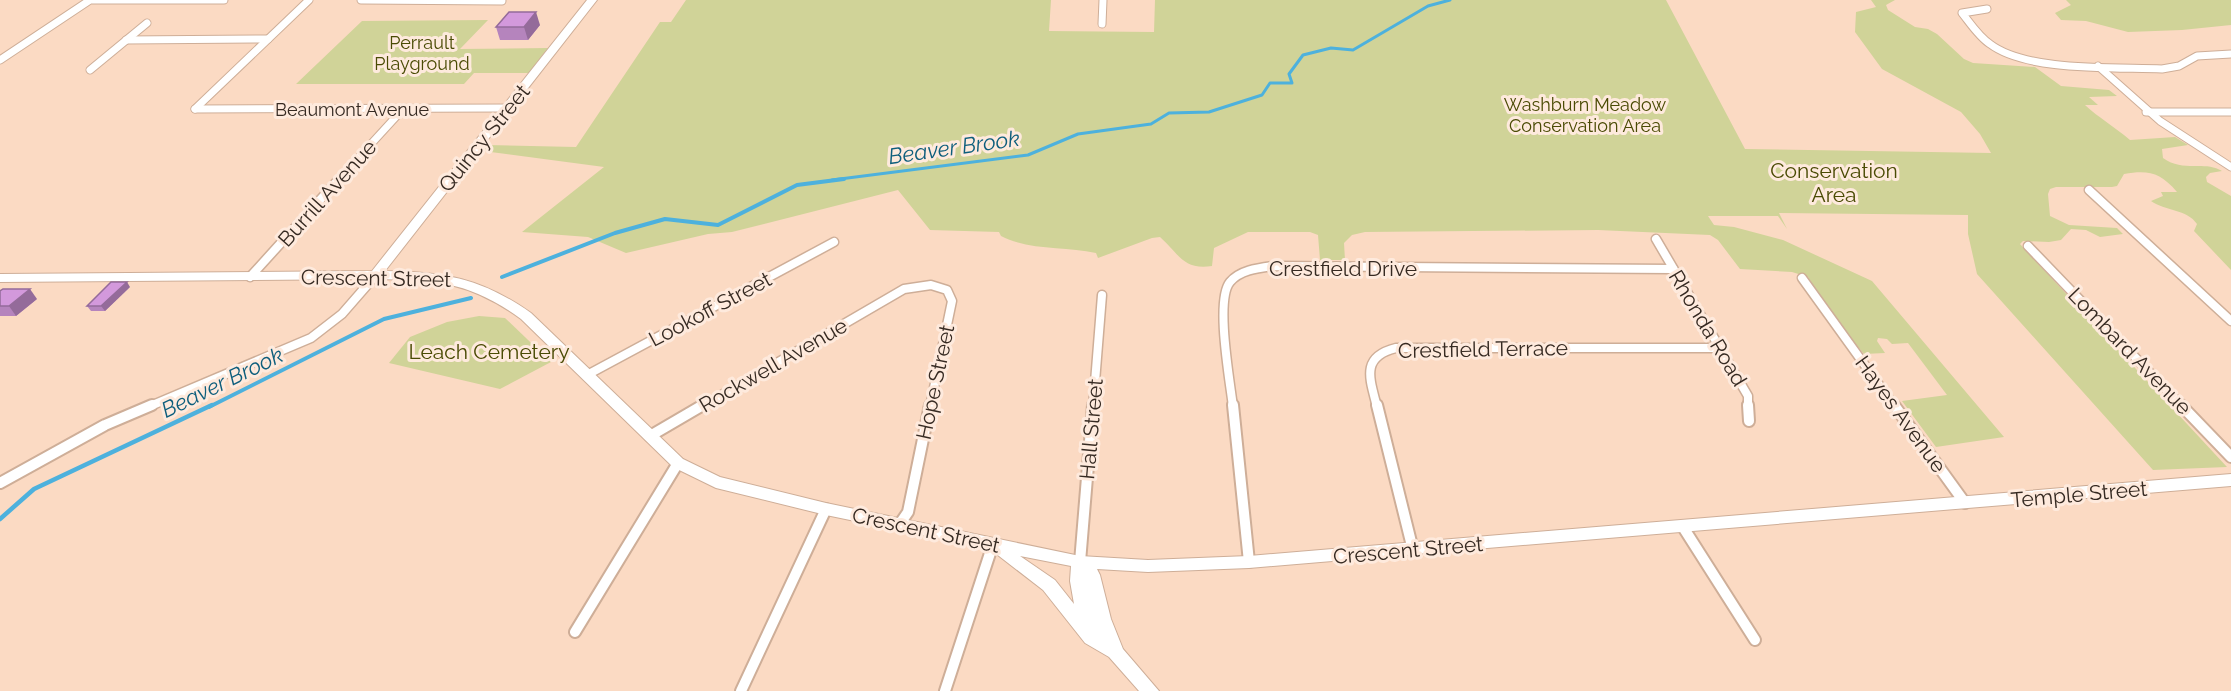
<svg xmlns="http://www.w3.org/2000/svg" width="2231" height="691" font-family="Raleway,sans-serif">
<rect width="100%" height="100%" fill="#fbdac3"/>
<!-- green -->
<g fill="#d0d398">
<path d="M686,0H1051L1049,31L1154,32L1155,0H1666L1745,149L1991,153L1980,134L1961,112L1882,69L1855,32L1856,12L1876,7L1871,0H1895L1886,5L1888,10L1915,27L1928,29L1937,34L1964,59L1973,63L2035,67L2061,86L2109,90L2117,96L2089,97L2098,105H2085C2099,118 2115,127 2130,140L2175,137L2188,145L2162,149L2163,158C2184,173 2204,160 2222,171L2210,173L2206,177L2207,182L2231,196V270L2194,231L2197,224C2187,209 2165,211 2151,201L2163,196L2161,192H2177C2160,172 2148,170 2124,174L2117,186L2112,187H2056L2050,189L2048,194L2050,216L2069,225L2117,228L2123,234L2100,237L2086,230L2071,229L2061,240L2049,242L2023,241L2020,244L2227,467L2153,470L1977,274L1968,234V215L1779,213L1787,229L1778,216H1708L1714,225L1734,227L1783,240L1872,281L2004,437L1936,447L1902,401L1947,395L1908,343L1892,344L1887,339L1878,338L1877,341L1885,353L1864,354L1833,317L1808,277L1792,272L1740,269L1718,240L1710,235L1598,230L1365,232L1352,235L1344,243L1345,260H1320L1318,235L1310,232H1248L1214,248L1212,266C1183,270 1180,255 1160,237L1152,238L1098,258L1096,253C1065,246 1030,251 1001,236L999,232L930,230L898,190L732,232L708,234L626,253L588,237L522,232L604,167L483,151L487,145L576,147L660,22H671Z"/>
<polygon points="2066,0 2231,0 2231,25 2182,30 2128,32 2086,21 2061,20 2055,13 2071,5"/>
<polygon points="488,20 460,49 548,48 529,73 474,73 464,84 296,84 362,21"/>
<polygon points="479,316 505,318 551,362 500,389 389,363 410,337 447,322"/>
</g>
<g fill="none" stroke-linecap="round" stroke-linejoin="round">
<!-- stream-far2 -->
<polyline stroke="#4db1dd" stroke-width="3" points="832,180 1028,155 1078,134 1151,124 1169,113 1209,112 1262,95 1270,83 1292,83 1289,74 1303,55 1331,48 1353,50 1428,6 1450,0"/>
<!-- stream-far1 -->
<g stroke="#4db1dd" stroke-width="4">
<polyline points="502,277 615,233 665,219 718,225 797,185 844,179"/>
<polyline points="209,407 384,319 471,298"/>
</g>
<!-- stream -->
<polyline stroke="#4db1dd" stroke-width="4.5" points="0,519 34,489 212,405"/>
<!-- street-far2 casing -->
<g stroke="#ceae98" stroke-width="9">
<g id="street-far2">
<polyline points="361,0 502,1"/>
<path d="M1987,9L1962,13C1970,23 1979,37 1990,44C2027,72 2115,67 2162,69L2179,66L2197,56L2231,54"/>
<polyline points="1102,24 1103,0"/>
<polyline points="126,40 268,39"/>
<polyline points="0,60 90,0 224,0"/>
<polyline points="2098,66 2160,121 2231,167"/>
<polyline points="90,70 147,23"/>
<polyline points="195,109 509,108"/>
<polyline points="195,109 309,0"/>
<polyline points="2146,112 2231,112"/>
<polyline points="338,180 404,108"/>
</g>
</g>
<!-- street-far1 casing -->
<g stroke="#ceae98" stroke-width="11">
<g id="street-far1">
<polyline points="2089,190 2231,321"/>
<polyline points="1656,239 1748,396 1748,407"/>
<polyline points="2028,246 2183,407"/>
<polyline points="250,277 339,179"/>
<polyline points="1802,278 1895,407"/>
<polyline points="587,375 834,242"/>
<polyline points="148,407 311,338 342,314 376,275"/>
<polyline points="701,407 904,289 931,285 947,290 952,301 930,407"/>
<polyline points="1093,407 1102,295"/>
<path d="M1233,407C1230,381 1215,300 1230,282C1240,270 1258,268 1273,266L1673,269"/>
<path d="M1377,407C1370,379 1360,357 1396,348H1720"/>
</g>
</g>
<!-- street casing -->
<g stroke="#ceae98" stroke-width="14">
<g id="street">
<polyline points="1233,405 1249,562"/>
<polyline points="1377,405 1413,550"/>
<polyline points="1748,405 1749,421"/>
<polyline points="1894,405 1965,503"/>
<polyline points="2181,405 2231,457"/>
<polyline points="650,436 703,405"/>
<polyline points="0,483 105,425 152,405"/>
<polyline points="899,525 908,512 930,405"/>
<polyline points="1683,527 1755,640"/>
<polyline points="1080,562 1093,405"/>
<polyline points="575,632 678,463"/>
<polyline points="741,691 826,509"/>
<polyline points="945,691 993,544"/>
</g>
</g>
<!-- secondary casing -->
<g stroke="#ceae98" stroke-width="2">
<path id="secondary" d="M587,0H597L385,271C445,272 481,278 531,313L683,459L720,477L826,503L1080,556L1148,560L1249,556L2231,474V486L1249,568L1148,572L1097,569L1100,575L1111,619L1123,649L1159,691H1139L1109,657L1085,643L1043,590L990,549L826,515L716,488L673,467L521,319C470,282 438,280 376,279L0,282V274L372,271ZM1020,556L1071,566L1070,581L1074,604L1055,580Z"/>
</g>
<!-- street-far2 -->
<use href="#street-far2" stroke="#fff" stroke-width="7"/>
<!-- street-far1 -->
<use href="#street-far1" stroke="#fff" stroke-width="8"/>
<!-- street -->
<use href="#street" stroke="#fff" stroke-width="10"/>
<!-- secondary -->
<use href="#secondary" fill="#fff" fill-rule="evenodd"/>
</g>
<!-- wall -->
<g fill="#b584bd">
<polygon points="540,25 528,40 500,40 496,27"/>
<polygon points="130,287 105,311 91,311 87,306"/>
<polygon points="37,299 16,316 0,316 0,306"/>
</g>
<!-- shaded-wall -->
<g fill="#946b9a">
<polygon points="536,12 540,25 528,40 524,27"/>
<polygon points="127,282 130,287 105,311 101,306"/>
<polygon points="30,289 37,299 16,316 9,306"/>
</g>
<!-- building -->
<g fill="#d399dc" stroke="#946b9a" stroke-width="1.5">
<polygon points="509,12 536,12 524,27 496,27"/>
<polygon points="111,282 127,282 101,306 87,306"/>
<polygon points="3,289 30,289 9,306 0,306 0,291"/>
</g>
<g text-anchor="middle" dominant-baseline="central" stroke-width="6" stroke-linejoin="round" paint-order="stroke">
<!-- far-park labels -->
<g font-size="18" fill="#4a4b04" stroke="#feeadd">
<text x="422" y="42">Perrault<tspan x="422" dy="21">Playground</tspan></text>
<text x="1585" y="104">Washburn Meadow<tspan x="1585" dy="21">Conservation Area</tspan></text>
</g>
<!-- far-street labels -->
<g font-size="18" fill="#362a22" stroke="#feeadd">
<text x="352" y="109">Beaumont Avenue</text>
</g>
<!-- street labels -->
<g font-size="21" fill="#362a22" stroke="#feeadd">
<text transform="translate(484 138) rotate(-51)">Quincy Street</text>
<text transform="translate(327 193) rotate(-48)">Burrill Avenue</text>
<text x="1343" y="268">Crestfield Drive</text>
<text transform="translate(376 278) rotate(1)">Crescent Street</text>
<text transform="translate(710 309) rotate(-28)">Lookoff Street</text>
<text transform="translate(1708 328) rotate(59)">Rhonda Road</text>
<text transform="translate(1483 349) rotate(-1)">Crestfield Terrace</text>
<text transform="translate(2130 351) rotate(46)">Lombard Avenue</text>
<text transform="translate(773 365) rotate(-30)">Rockwell Avenue</text>
<text transform="translate(935 382) rotate(-78)">Hope Street</text>
<text transform="translate(1901 414) rotate(54)">Hayes Avenue</text>
<text transform="translate(1091 429) rotate(-85)">Hall Street</text>
<text transform="translate(2079 494) rotate(-5)">Temple Street</text>
<text transform="translate(926 530) rotate(12)">Crescent Street</text>
<text transform="translate(1408 550) rotate(-5)">Crescent Street</text>
</g>
<!-- park labels -->
<g font-size="21" fill="#4a4b04" stroke="#feeadd">
<text x="1834" y="170">Conservation<tspan x="1834" dy="24">Area</tspan></text>
<text x="489" y="351">Leach Cemetery</text>
</g>
<!-- water labels -->
<g font-size="22" font-style="italic" fill="#0e5e7c" stroke="#feeadd">
<text transform="translate(954 147) rotate(-8)">Beaver Brook</text>
<text transform="translate(222 382) rotate(-26)">Beaver Brook</text>
</g>
</g>
</svg>
